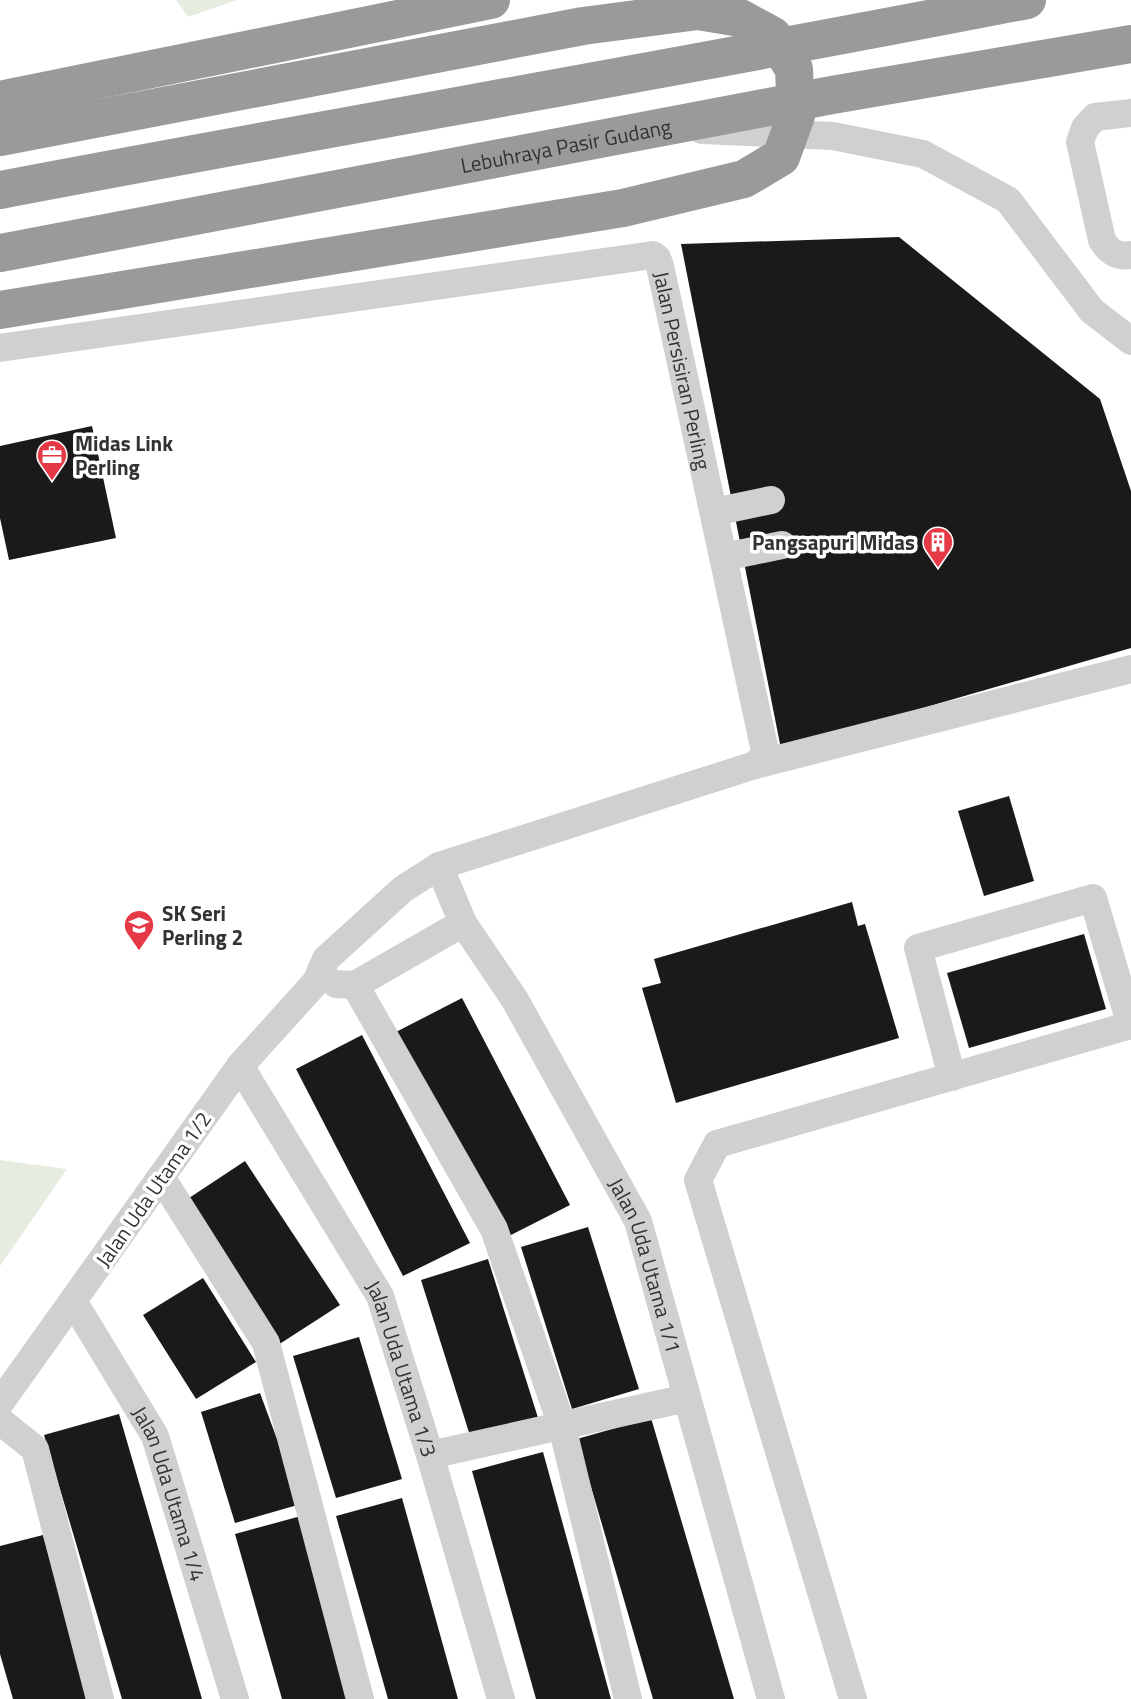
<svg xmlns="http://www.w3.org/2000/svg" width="1131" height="1699" font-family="'Titillium Web',sans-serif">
<rect width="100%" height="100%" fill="#fff"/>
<!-- green -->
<g fill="#e6ecdf">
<polygon points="176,0 237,0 188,17"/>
<polygon points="0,1160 67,1169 0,1266"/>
</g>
<!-- building -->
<g fill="#1a1a1a">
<polygon points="899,237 1100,399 1131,491 1131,648 781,749 681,244"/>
<polygon points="92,426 116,538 9,560 0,518 0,446"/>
<polygon points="1009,796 1034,881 984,896 958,811"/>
<polygon points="852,902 858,926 865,924 899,1038 676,1103 642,988 661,983 654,959"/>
<polygon points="1084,934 1106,1009 969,1048 947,973"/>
<polygon points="462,998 570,1205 503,1239 396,1032"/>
<polygon points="362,1035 470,1243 403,1276 296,1069"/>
<polygon points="245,1161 340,1305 278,1345 183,1202"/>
<polygon points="588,1227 639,1389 572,1409 521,1247"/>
<polygon points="488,1259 539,1421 472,1442 421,1280"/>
<polygon points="203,1278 256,1362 196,1399 143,1315"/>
<polygon points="359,1337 402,1479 336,1498 293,1356"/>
<polygon points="260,1393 301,1504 235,1523 201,1412"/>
<polygon points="119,1414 202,1699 122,1699 44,1435"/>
<polygon points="651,1418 734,1699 653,1699 577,1439"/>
<polygon points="543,1452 611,1699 536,1699 472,1471"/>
<polygon points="402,1498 458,1699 388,1699 336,1516"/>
<polygon points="301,1516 352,1699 282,1699 235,1534"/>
<polygon points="43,1535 88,1699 13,1699 0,1654 0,1546"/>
</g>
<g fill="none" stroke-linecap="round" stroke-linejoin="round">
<!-- minor -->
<g stroke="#d0d0d0" stroke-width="28">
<path d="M1131,113L1095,117L1085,128L1080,142L1102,240C1109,252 1117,257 1131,255"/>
<polyline points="702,130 833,136 923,154 1008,200 1092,311 1131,341"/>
<path id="s1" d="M0,348L653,255L657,258L660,266L765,751L762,758L755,765L439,866L403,889L326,959L316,982L240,1066L0,1403"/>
<polyline points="714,512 771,500"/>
<polyline points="724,557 782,545"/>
<polyline points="755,765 1131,669"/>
<path id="s2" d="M439,866L463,923L515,1000L638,1221L771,1699"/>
<polyline points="336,984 355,985 463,923"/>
<polyline points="355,985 494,1229 562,1426 628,1699"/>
<path id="s3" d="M240,1066L380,1296L430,1455L501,1699"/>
<polyline points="952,1077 918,948 1093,898 1131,1026"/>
<polyline points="161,1177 266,1343 360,1699"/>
<path id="s4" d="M73,1301L155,1436L235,1699"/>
<polyline points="0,1421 35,1449 100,1699"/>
<polyline points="430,1455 687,1398"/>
<polyline points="853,1699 698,1180 717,1144 1131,1025"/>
</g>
<!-- highway -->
<g stroke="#9a9a9a" stroke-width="38">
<polyline points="0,100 491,0"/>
<polyline points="0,137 583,26 698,11 740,18 773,36 794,69 796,116 781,157 744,179 623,208 0,310"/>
<path d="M0,190C342,125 685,67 1027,0"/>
<path id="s5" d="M0,253L832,95L1131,44"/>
</g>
</g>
<!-- icons -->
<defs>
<g id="office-pin" transform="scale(1.575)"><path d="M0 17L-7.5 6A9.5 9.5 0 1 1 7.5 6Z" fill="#e63946" stroke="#fff"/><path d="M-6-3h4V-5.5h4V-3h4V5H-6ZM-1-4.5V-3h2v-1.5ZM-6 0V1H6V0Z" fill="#fff"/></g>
<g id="building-pin" transform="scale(1.575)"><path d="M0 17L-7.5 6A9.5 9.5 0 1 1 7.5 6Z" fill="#e63946" stroke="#fff"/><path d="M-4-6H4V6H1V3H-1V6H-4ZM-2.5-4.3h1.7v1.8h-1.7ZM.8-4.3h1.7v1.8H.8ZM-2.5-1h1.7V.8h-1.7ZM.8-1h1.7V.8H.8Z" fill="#fff"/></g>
<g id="school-pin" transform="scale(1.575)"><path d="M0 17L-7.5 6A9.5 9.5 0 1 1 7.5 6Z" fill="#e63946" stroke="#fff"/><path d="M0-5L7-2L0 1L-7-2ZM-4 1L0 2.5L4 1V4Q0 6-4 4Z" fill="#fff"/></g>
</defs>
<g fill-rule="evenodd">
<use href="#office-pin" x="52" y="455"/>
<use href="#building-pin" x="938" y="542"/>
<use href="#school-pin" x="139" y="925"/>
</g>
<g text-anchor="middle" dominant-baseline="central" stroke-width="7" stroke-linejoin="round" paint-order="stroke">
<!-- street labels -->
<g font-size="21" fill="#333" stroke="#fff">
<text stroke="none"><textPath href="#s5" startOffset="576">Lebuhraya Pasir Gudang</textPath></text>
<text stroke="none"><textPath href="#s1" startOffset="780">Jalan Persisiran Perling</textPath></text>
<text transform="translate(153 1189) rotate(-55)">Jalan Uda Utama 1/2</text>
<text stroke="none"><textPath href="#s2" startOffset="452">Jalan Uda Utama 1/1</textPath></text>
<text stroke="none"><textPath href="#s3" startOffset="345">Jalan Uda Utama 1/3</textPath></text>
<text stroke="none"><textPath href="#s4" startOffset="217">Jalan Uda Utama 1/4</textPath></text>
</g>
<!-- poi labels -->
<g font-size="21" font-weight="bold" fill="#333" stroke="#fff" text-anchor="start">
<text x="75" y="443">Midas Link<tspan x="75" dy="24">Perling</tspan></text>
<text x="915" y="542" text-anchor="end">Pangsapuri Midas</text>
<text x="162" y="913">SK Seri<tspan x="162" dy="24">Perling 2</tspan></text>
</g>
</g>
</svg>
